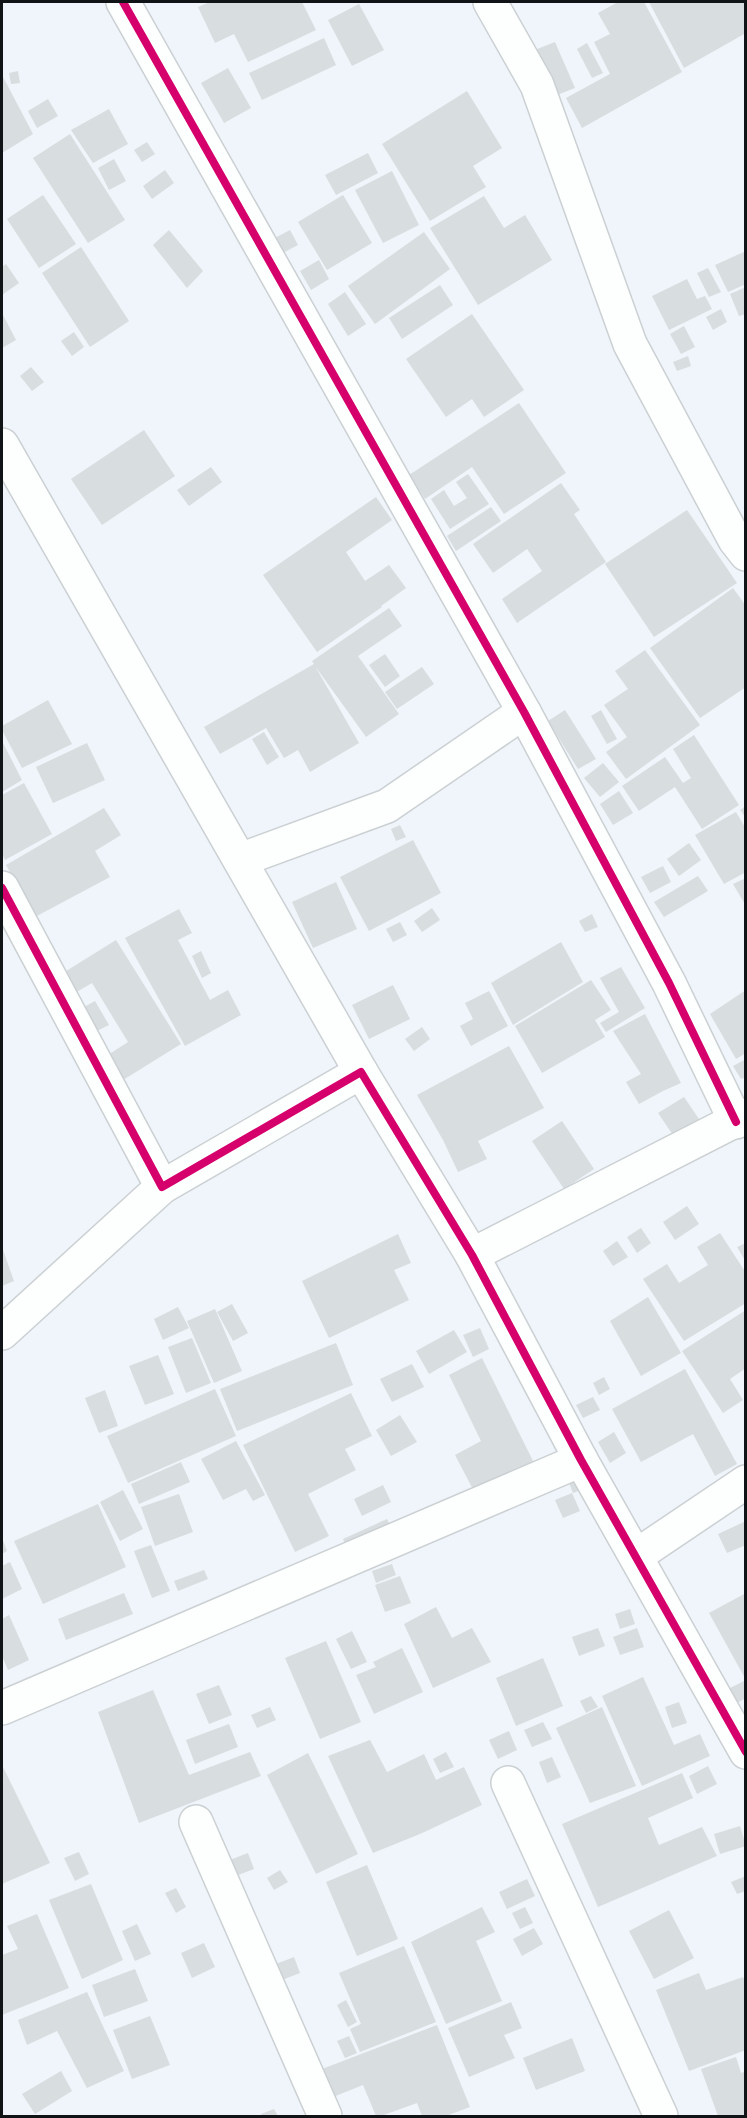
<svg xmlns="http://www.w3.org/2000/svg" width="747" height="2118" font-family="'Varela Round',sans-serif">
<rect width="100%" height="100%" fill="#eff5fa"/>
<!-- building -->
<g fill="#d8dde0">
<polygon points="210,2 302,2 316,30 248,62 234,34 215,43 198,7"/>
<polygon points="618,2 644,2 682,72 582,128 566,98 610,74 594,42 610,34 598,13"/>
<polygon points="649,2 746,2 746,33 684,68"/>
<polygon points="359,4 384,50 352,66 328,20"/>
<polygon points="324,38 336,65 262,100 249,73"/>
<polygon points="555,42 575,88 557,95 537,49"/>
<polygon points="587,43 603,73 592,78 577,49"/>
<polygon points="228,68 251,108 224,123 201,83"/>
<polygon points="18,71 20,83 11,84 9,73"/>
<polygon points="2,75 33,134 2,153"/>
<polygon points="467,91 502,148 473,166 486,187 430,221 382,144"/>
<polygon points="48,99 58,116 37,128 28,111"/>
<polygon points="109,109 128,144 93,163 71,130"/>
<polygon points="70,134 125,220 88,243 33,158"/>
<polygon points="147,142 155,154 142,162 134,150"/>
<polygon points="368,153 378,173 336,195 325,175"/>
<polygon points="114,159 126,181 109,190 98,168"/>
<polygon points="165,170 174,183 152,199 143,186"/>
<polygon points="392,171 419,225 383,243 355,190"/>
<polygon points="43,195 76,244 39,268 7,219"/>
<polygon points="343,195 372,243 327,270 298,222"/>
<polygon points="484,196 504,228 525,215 552,260 478,305 430,228"/>
<polygon points="169,230 203,271 187,288 153,245"/>
<polygon points="290,230 298,245 281,254 273,239"/>
<polygon points="424,232 450,269 375,324 348,286"/>
<polygon points="81,247 129,321 90,347 42,273"/>
<polygon points="746,251 746,284 728,292 715,265"/>
<polygon points="319,260 329,279 311,290 300,271"/>
<polygon points="6,264 19,283 2,295 2,267"/>
<polygon points="708,268 721,292 709,297 697,273"/>
<polygon points="687,279 697,299 705,296 712,309 669,330 652,296"/>
<polygon points="440,285 453,305 402,339 389,318"/>
<polygon points="746,287 746,314 739,316 730,294"/>
<polygon points="345,292 366,324 348,336 328,304"/>
<polygon points="721,309 727,322 713,330 706,317"/>
<polygon points="2,313 16,340 2,348"/>
<polygon points="472,314 524,390 484,417 472,399 446,417 406,359"/>
<polygon points="684,326 695,347 681,354 670,334"/>
<polygon points="74,332 84,347 72,356 61,341"/>
<polygon points="688,356 691,366 677,371 673,362"/>
<polygon points="31,367 44,382 32,391 20,376"/>
<polygon points="519,403 566,473 504,514 472,467 425,499 409,475"/>
<polygon points="144,430 175,476 102,525 71,479"/>
<polygon points="211,467 222,482 189,506 177,490"/>
<polygon points="468,474 489,504 450,529 431,499 444,490 454,506 467,498 456,482"/>
<polygon points="561,483 580,510 574,514 606,562 517,623 502,599 542,571 527,549 493,573 473,544"/>
<polygon points="376,497 392,520 346,552 365,581 389,565 406,588 381,606 382,607 317,652 263,575"/>
<polygon points="491,507 501,521 456,551 447,536"/>
<polygon points="687,510 737,583 654,637 605,564"/>
<polygon points="733,588 746,606 746,687 700,718 650,648"/>
<polygon points="389,608 402,626 358,656 399,714 366,737 315,666 359,743 310,772 298,750 284,758 266,728 220,754 204,727 314,664 312,661"/>
<polygon points="645,650 700,725 626,779 606,752 627,737 604,705 628,689 615,671"/>
<polygon points="385,654 400,676 385,687 369,665"/>
<polygon points="422,667 434,684 397,709 385,692"/>
<polygon points="48,700 72,744 22,768 2,730 2,726"/>
<polygon points="565,710 596,759 578,769 548,721"/>
<polygon points="601,710 617,739 607,744 591,716"/>
<polygon points="264,732 279,757 267,765 252,739"/>
<polygon points="694,735 739,805 702,829 675,787 639,811 622,786 665,757 683,783 691,778 673,749"/>
<polygon points="2,741 22,780 2,792"/>
<polygon points="87,743 105,780 53,803 36,767"/>
<polygon points="603,763 619,782 600,797 584,778"/>
<polygon points="24,783 52,834 5,860 2,854 2,795"/>
<polygon points="619,791 633,813 613,825 600,804"/>
<polygon points="746,806 746,818 740,810"/>
<polygon points="104,808 121,835 95,851 110,877 35,917 6,865"/>
<polygon points="736,812 746,829 746,872 724,884 695,835"/>
<polygon points="400,825 406,837 396,841 391,829"/>
<polygon points="413,840 441,893 369,931 340,877"/>
<polygon points="689,843 701,860 679,876 667,859"/>
<polygon points="663,866 671,882 650,893 641,877"/>
<polygon points="698,876 708,891 664,917 654,902"/>
<polygon points="746,878 746,906 733,884"/>
<polygon points="336,882 357,929 313,948 292,902"/>
<polygon points="432,908 440,920 422,932 414,921"/>
<polygon points="179,909 192,933 178,940 210,1000 228,990 241,1015 185,1046 125,938"/>
<polygon points="592,914 598,927 585,932 579,921"/>
<polygon points="400,922 407,935 393,942 386,929"/>
<polygon points="116,940 181,1044 123,1080 108,1055 128,1042 92,983 75,993 63,973"/>
<polygon points="561,942 583,982 513,1025 491,983"/>
<polygon points="201,951 211,973 202,978 192,956"/>
<polygon points="621,967 645,1008 606,1032 600,1023 619,1012 600,978"/>
<polygon points="591,980 611,1010 595,1020 605,1037 542,1073 515,1026"/>
<polygon points="393,985 410,1019 369,1039 352,1005"/>
<polygon points="746,990 746,1053 736,1059 710,1014"/>
<polygon points="489,991 508,1026 471,1046 460,1026 473,1019 465,1003"/>
<polygon points="95,1001 109,1025 97,1031 84,1007"/>
<polygon points="645,1014 681,1083 663,1091 639,1104 626,1082 641,1074 613,1031"/>
<polygon points="422,1027 430,1039 414,1051 405,1039"/>
<polygon points="509,1046 544,1108 478,1141 487,1159 458,1172 443,1140 417,1095"/>
<polygon points="746,1059 746,1077 741,1079 733,1066"/>
<polygon points="684,1097 701,1122 675,1138 658,1113"/>
<polygon points="562,1121 594,1169 564,1189 532,1141"/>
<polygon points="687,1206 699,1224 675,1240 663,1222"/>
<polygon points="641,1228 651,1243 637,1253 627,1237"/>
<polygon points="720,1233 746,1273 746,1303 684,1341 643,1279 667,1264 679,1283 708,1265 697,1247"/>
<polygon points="398,1234 411,1263 394,1270 409,1300 329,1338 302,1281"/>
<polygon points="617,1241 628,1257 613,1266 603,1251"/>
<polygon points="746,1243 746,1262 737,1247"/>
<polygon points="2,1247 14,1281 2,1286"/>
<polygon points="648,1297 681,1353 641,1376 610,1321"/>
<polygon points="232,1304 248,1333 233,1341 217,1312"/>
<polygon points="178,1307 189,1328 163,1340 154,1319"/>
<polygon points="215,1309 242,1371 214,1383 187,1321"/>
<polygon points="746,1310 746,1368 730,1379 743,1400 723,1413 682,1351"/>
<polygon points="480,1328 489,1349 473,1357 463,1335"/>
<polygon points="454,1330 467,1352 429,1374 416,1351"/>
<polygon points="192,1338 211,1383 186,1393 168,1347"/>
<polygon points="336,1343 353,1385 237,1431 220,1389"/>
<polygon points="158,1355 174,1394 145,1405 129,1366"/>
<polygon points="482,1358 535,1465 476,1495 455,1455 481,1441 449,1375"/>
<polygon points="412,1364 424,1387 392,1402 380,1379"/>
<polygon points="685,1369 737,1464 715,1476 693,1434 641,1462 612,1409"/>
<polygon points="604,1377 610,1389 599,1395 593,1383"/>
<polygon points="215,1389 236,1436 128,1483 107,1436"/>
<polygon points="105,1390 118,1426 99,1433 85,1398"/>
<polygon points="351,1393 372,1436 345,1449 356,1470 308,1494 329,1536 295,1552 243,1445"/>
<polygon points="593,1397 600,1410 583,1418 576,1405"/>
<polygon points="400,1415 417,1442 391,1456 376,1430"/>
<polygon points="614,1432 626,1453 610,1463 598,1442"/>
<polygon points="236,1441 265,1495 253,1501 246,1489 223,1500 201,1459"/>
<polygon points="181,1462 190,1482 139,1504 131,1484"/>
<polygon points="567,1478 589,1487 573,1493"/>
<polygon points="383,1485 391,1502 362,1516 354,1499"/>
<polygon points="123,1490 143,1529 120,1541 100,1502"/>
<polygon points="572,1493 580,1511 563,1518 555,1500"/>
<polygon points="179,1494 193,1532 155,1546 141,1507"/>
<polygon points="98,1504 126,1567 43,1604 14,1541"/>
<polygon points="387,1519 396,1537 351,1557 343,1539"/>
<polygon points="746,1521 746,1545 727,1553 718,1534"/>
<polygon points="2,1538 7,1551 2,1554"/>
<polygon points="151,1545 170,1591 152,1598 134,1551"/>
<polygon points="10,1562 22,1589 2,1599 2,1566"/>
<polygon points="392,1564 396,1575 376,1583 372,1571"/>
<polygon points="204,1570 208,1579 178,1591 174,1581"/>
<polygon points="400,1576 411,1603 385,1612 375,1585"/>
<polygon points="124,1593 133,1614 66,1640 58,1619"/>
<polygon points="746,1593 746,1680 709,1613"/>
<polygon points="436,1607 452,1638 472,1628 491,1662 433,1688 404,1624"/>
<polygon points="630,1609 635,1624 620,1629 615,1614"/>
<polygon points="9,1615 29,1660 8,1670 2,1656 2,1619"/>
<polygon points="598,1628 605,1646 579,1656 572,1637"/>
<polygon points="637,1628 644,1647 620,1655 613,1637"/>
<polygon points="352,1631 367,1662 351,1669 336,1639"/>
<polygon points="326,1641 361,1722 320,1739 285,1658"/>
<polygon points="402,1648 423,1692 374,1714 356,1675 376,1667 373,1662"/>
<polygon points="543,1658 563,1706 516,1726 496,1678"/>
<polygon points="643,1677 674,1745 700,1734 710,1756 642,1786 602,1696"/>
<polygon points="746,1680 746,1698 737,1703 730,1688"/>
<polygon points="219,1685 232,1715 209,1724 196,1694"/>
<polygon points="153,1690 189,1775 250,1752 261,1776 139,1823 98,1712"/>
<polygon points="591,1696 598,1707 586,1713 580,1701"/>
<polygon points="679,1702 687,1723 672,1728 665,1707"/>
<polygon points="270,1707 276,1720 257,1728 251,1715"/>
<polygon points="602,1707 636,1786 590,1803 556,1728"/>
<polygon points="543,1722 552,1739 532,1747 524,1730"/>
<polygon points="229,1724 238,1747 195,1764 186,1740"/>
<polygon points="509,1731 517,1750 498,1759 489,1740"/>
<polygon points="370,1740 387,1772 424,1754 436,1780 464,1767 482,1805 420,1834 373,1853 328,1756"/>
<polygon points="446,1752 454,1767 440,1773 433,1759"/>
<polygon points="308,1753 358,1854 316,1874 267,1775"/>
<polygon points="552,1757 561,1777 547,1783 539,1762"/>
<polygon points="2,1765 50,1863 2,1884"/>
<polygon points="708,1766 717,1784 697,1794 689,1776"/>
<polygon points="682,1773 693,1798 648,1818 659,1845 702,1827 717,1856 598,1907 562,1824"/>
<polygon points="740,1826 746,1846 720,1854 714,1834"/>
<polygon points="79,1852 89,1874 75,1881 64,1858"/>
<polygon points="248,1853 254,1869 233,1877 227,1861"/>
<polygon points="367,1865 398,1939 357,1956 326,1882"/>
<polygon points="280,1870 288,1882 274,1890 267,1878"/>
<polygon points="746,1876 746,1891 737,1894 731,1882"/>
<polygon points="527,1879 535,1896 507,1909 499,1892"/>
<polygon points="91,1884 123,1960 82,1979 49,1900"/>
<polygon points="176,1888 186,1907 176,1913 165,1893"/>
<polygon points="482,1907 495,1932 476,1941 502,2001 446,2024 411,1942"/>
<polygon points="525,1907 533,1923 520,1929 512,1913"/>
<polygon points="669,1910 694,1958 654,1979 629,1931"/>
<polygon points="37,1914 69,1988 2,2015 2,1955 18,1949 7,1926"/>
<polygon points="137,1924 151,1954 135,1961 122,1931"/>
<polygon points="534,1928 543,1944 522,1956 513,1939"/>
<polygon points="204,1943 215,1967 192,1978 181,1953"/>
<polygon points="404,1946 436,2022 360,2052 350,2029 361,2024 339,1973"/>
<polygon points="294,1957 300,1973 282,1980 276,1964"/>
<polygon points="135,1969 148,2001 104,2017 92,1985"/>
<polygon points="699,1973 706,1990 743,1977 746,1983 746,2050 689,2071 656,1990"/>
<polygon points="87,1992 124,2071 87,2088 57,2031 27,2045 18,2020"/>
<polygon points="346,2000 357,2022 348,2027 337,2005"/>
<polygon points="511,2002 522,2028 504,2035 515,2058 469,2077 448,2028"/>
<polygon points="150,2016 170,2065 132,2079 113,2030"/>
<polygon points="437,2025 470,2107 446,2116 422,2116 417,2103 381,2116 376,2116 363,2085 333,2097 322,2069"/>
<polygon points="349,2036 357,2053 345,2058 337,2041"/>
<polygon points="572,2038 585,2071 536,2090 523,2058"/>
<polygon points="736,2057 741,2073 746,2071 746,2116 718,2116 701,2069"/>
<polygon points="61,2071 72,2091 35,2114 22,2094"/>
<polygon points="274,2109 278,2116 262,2116 261,2114"/>
</g>
<g fill="none" stroke-linecap="round" stroke-linejoin="round">
<!-- minor casing -->
<g stroke="#cbd0d3" stroke-width="36">
<g id="minor">
<polyline points="123,2 524,712 669,983 736,1122"/>
<polyline points="490,2 537,85 630,344 735,540 746,554"/>
<polyline points="2,445 361,1072"/>
<polyline points="240,860 387,806 524,712"/>
<polyline points="2,888 162,1187 361,1072 472,1255 581,1460 746,1752"/>
<polyline points="472,1255 746,1115"/>
<polyline points="2,1333 162,1187"/>
<polyline points="636,1556 746,1482"/>
<polyline points="2,1708 581,1460"/>
<polyline points="508,1783 661,2116"/>
<polyline points="196,1822 325,2116"/>
</g>
</g>
<!-- minor -->
<use href="#minor" stroke="#fdfefe" stroke-width="33"/>
<!-- cycleway casing -->
<g stroke="#fff" stroke-width="11">
<g id="cycleway">
<polyline points="123,2 524,712 669,983 736,1122"/>
<polyline points="2,888 162,1187 361,1072 472,1255 581,1460 746,1752"/>
</g>
</g>
<!-- cycleway -->
<use href="#cycleway" stroke="#d6006c" stroke-width="8"/>
</g>
<!-- border -->
<rect width="747" height="2118" fill="none" stroke="#101417" stroke-width="6"/>
</svg>
